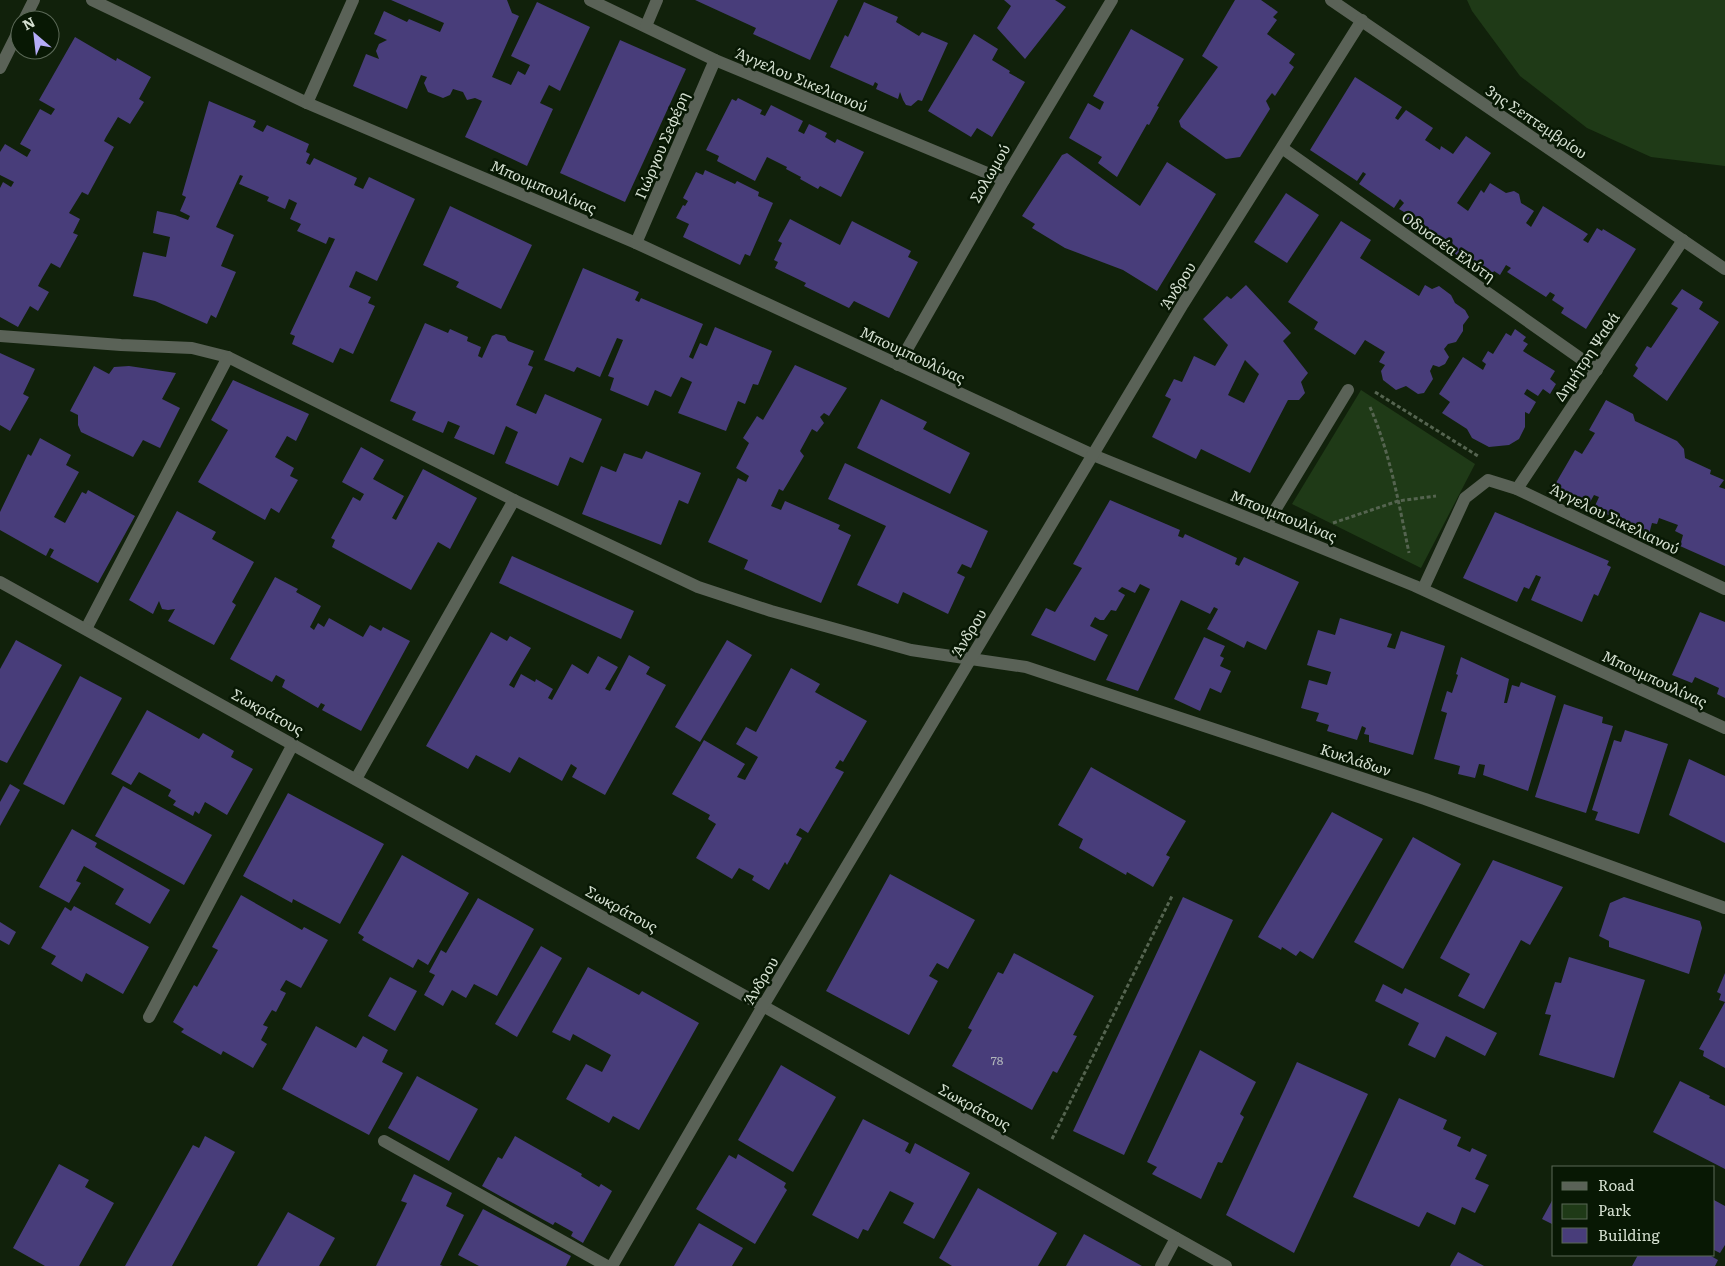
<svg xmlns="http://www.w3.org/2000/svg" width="1725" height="1266" font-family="Literata,serif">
<rect width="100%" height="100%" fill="#11210b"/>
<!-- park -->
<g fill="#1f3a17">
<polygon points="1467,0 1725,0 1725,166 1651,157 1587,128 1520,76 1472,11"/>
<polygon points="1361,390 1475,464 1421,568 1292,504"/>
</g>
<!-- building -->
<g fill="#483d7a" fill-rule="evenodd">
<polygon points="391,0 507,0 512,13 519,16 492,77 511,85 518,71 525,75 530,65 511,56 537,2 590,27 560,91 549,85 540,103 553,109 527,166 465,137 482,101 475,98 467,100 463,92 453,89 450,95 443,98 428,92 424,83 427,77 421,75 407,109 353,86 366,54 379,59 376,51 379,44 387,40 374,34 384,11 407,22 409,19 440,32 444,23"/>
<polygon points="695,0 838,0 810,60 753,34 756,28"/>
<polygon points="1004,0 1055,0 1066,7 1025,59 997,28 1011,6"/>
<polygon points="1235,0 1261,0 1278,12 1273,17 1277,20 1267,34 1295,54 1289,63 1294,67 1275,96 1272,93 1266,101 1270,109 1240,157 1226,159 1181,127 1179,121 1218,67 1202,56"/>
<polygon points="864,2 898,17 896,22 919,36 922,32 948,43 922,101 918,100 911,106 906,105 903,100 900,92 898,99 876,89 878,84 875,82 873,86 830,67 845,35 848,37"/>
<polygon points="1131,29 1184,59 1157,106 1159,107 1149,125 1147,124 1117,177 1098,163 1102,157 1069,138 1088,103 1100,110 1104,102 1093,96"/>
<polygon points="974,34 998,49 992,60 1010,71 1009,73 1025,82 992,137 977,128 971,137 928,111"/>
<polygon points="75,37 116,61 117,58 151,77 139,99 144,102 130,124 118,117 106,137 104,141 114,147 88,195 82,192 69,213 80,219 73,233 78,235 60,268 51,263 41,280 38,286 49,292 38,311 30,306 18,327 0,317 0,188 3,182 11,187 14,182 0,175 0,152 5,144 27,157 31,150 20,144 40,109 51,115 55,109 39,100"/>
<polygon points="620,40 686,69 625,202 560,173"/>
<polygon points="1355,77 1402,107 1395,118 1398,120 1406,110 1433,128 1425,140 1440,150 1441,146 1453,154 1466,136 1491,153 1457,203 1468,211 1481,190 1484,193 1490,183 1506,193 1514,191 1519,194 1521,203 1534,211 1526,223 1531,227 1543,206 1588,234 1583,240 1588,243 1597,228 1602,231 1603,229 1636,249 1586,329 1561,313 1564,308 1552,300 1555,295 1550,292 1546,297 1507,272 1511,268 1506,265 1500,275 1494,271 1489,280 1449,249 1453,243 1443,238 1427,232 1403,217 1404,212 1399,209 1404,203 1400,199 1394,208 1359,184 1366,174 1363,172 1357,181 1310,150"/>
<polygon points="738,98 762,110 760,114 765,116 771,105 803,121 798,131 804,134 809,124 827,133 825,137 835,143 837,139 864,152 841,197 820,186 818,189 800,179 801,177 786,169 787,167 767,157 755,181 717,161 719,156 706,150 732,99 736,101"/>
<polygon points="209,101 256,121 253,127 263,132 267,125 309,144 306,152 310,154 306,163 310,165 314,158 357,178 354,185 363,189 369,177 415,199 377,281 356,271 349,287 371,297 368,303 375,306 353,354 340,348 333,363 292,344 295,336 290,334 335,239 329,237 326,244 297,231 301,224 290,219 297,203 289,199 285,209 267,201 269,197 239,184 243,176 240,175 216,227 234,235 221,266 236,272 216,318 211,315 207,324 155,301 133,296 143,252 166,257 170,237 153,233 157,211 175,215 188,220 190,216 180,211 186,197 182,195"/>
<polygon points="1067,153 1140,206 1167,162 1216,194 1157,291 1123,270 1065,248 1032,228 1035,224 1022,216 1062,155"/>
<polygon points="705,170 735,184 737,181 759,192 758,196 773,203 750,256 745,254 740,265 683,237 689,224 676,218 683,205 685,206 688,201 683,198 696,172 703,175"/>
<polygon points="1286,193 1319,215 1287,263 1254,242"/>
<polygon points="450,206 532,245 501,309 456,287 459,282 423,265"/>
<polygon points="790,219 840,245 852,221 911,251 908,257 918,262 889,318 854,301 849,308 804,286 806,283 775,268 778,262 774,260 782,243 778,241"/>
<polygon points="1341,221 1371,240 1360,258 1419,296 1425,285 1432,289 1439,286 1451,295 1455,303 1465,310 1469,317 1463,325 1463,331 1456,342 1448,344 1444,349 1449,357 1445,364 1439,367 1433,365 1430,371 1433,379 1424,393 1418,394 1406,386 1396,390 1383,380 1381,371 1385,365 1379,362 1385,352 1365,340 1355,355 1314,329 1318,322 1288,302"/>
<polygon points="583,268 639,292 635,300 639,302 641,298 703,324 689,357 693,359 700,343 707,346 715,327 772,351 758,385 753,384 745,404 738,401 726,431 678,413 692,382 681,377 671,397 655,390 648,406 610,390 614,378 608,376 623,340 617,338 600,377 577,367 574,372 544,360"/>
<path d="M1246,285L1291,333L1283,341L1308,373L1301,382L1305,393L1299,400H1288L1250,473L1201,449L1196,459L1152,437L1171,399L1165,396L1174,379L1182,382L1194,356L1215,366L1228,345L1203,319L1227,296L1231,299ZM1245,360L1259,374L1244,403L1228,395Z"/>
<polygon points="1682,289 1703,302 1699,309 1719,322 1667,401 1633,376 1638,368 1635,365 1647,346 1651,348 1678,308 1671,304"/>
<polygon points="425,323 448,333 450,329 468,337 467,341 481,347 478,356 482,358 492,336 496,334 505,336 508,341 534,351 528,365 533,367 516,405 536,414 545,394 602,419 583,463 570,457 558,486 505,463 518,432 506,426 494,455 454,438 460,426 448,421 443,433 412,420 416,412 390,401"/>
<polygon points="1515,329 1526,337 1523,341 1528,344 1523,351 1555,371 1550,379 1556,384 1550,394 1543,389 1538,396 1527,389 1524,394 1536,402 1529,414 1525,412 1525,427 1519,439 1509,445 1489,447 1472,438 1467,429 1442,413 1450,402 1439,394 1463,357 1483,370 1486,364 1482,361 1488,351 1493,354 1506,333 1511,336"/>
<polygon points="0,353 35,369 23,394 29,397 10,431 0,425"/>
<polygon points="795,365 847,388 829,416 824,413 820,417 824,423 817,432 812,429 800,451 804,456 783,491 779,489 771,506 781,510 785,501 840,525 838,529 851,535 821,603 744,569 748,560 708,542 738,478 746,482 749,476 736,468 749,443 743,438 757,416 763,420"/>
<polygon points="94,366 109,374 114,367 129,366 176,373 162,399 180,408 160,448 143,440 133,457 81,432 78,425 78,415 70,411"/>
<polygon points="233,380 309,414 296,441 287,436 275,457 294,468 290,476 298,480 279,513 271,508 265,520 198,482 228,430 211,420"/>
<polygon points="881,399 927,422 923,429 970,453 950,494 857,448"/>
<polygon points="1606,400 1633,414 1635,421 1677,441 1684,449 1685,458 1711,470 1710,474 1724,480 1719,487 1725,489 1725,566 1680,546 1683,535 1675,531 1678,525 1659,518 1657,524 1652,523 1649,534 1594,508 1599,497 1594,495 1589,504 1553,488 1575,450 1582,454 1595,433 1589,430"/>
<polygon points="40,438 71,455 66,465 79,472 54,517 65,523 82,492 86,494 88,490 135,516 98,583 50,557 54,550 50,548 46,556 0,530 0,512 28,454 31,456"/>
<polygon points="361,447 384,460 373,479 404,496 392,518 396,520 423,469 477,498 450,549 438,542 411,590 332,547 335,540 331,538 353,497 360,501 364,494 342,482"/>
<polygon points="646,451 701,473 688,504 679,500 661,545 582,514 601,466 616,472 624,453 642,459"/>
<polygon points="845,463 988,531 971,568 962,564 957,573 965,577 948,614 903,592 898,604 857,585 886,526 828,499"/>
<polygon points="1110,500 1180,530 1178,536 1183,538 1185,534 1237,558 1235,564 1239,566 1244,557 1299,582 1266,650 1247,641 1244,648 1207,629 1218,609 1214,607 1210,614 1181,600 1138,691 1106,680 1150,589 1140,584 1135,593 1122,587 1118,591 1125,595 1116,611 1111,610 1104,620 1100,620 1095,617 1090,626 1108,635 1095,661 1031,635 1046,608 1055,612 1082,568 1073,564"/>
<polygon points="177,511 216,532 212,539 254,562 232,602 236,605 214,645 168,621 175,609 168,610 162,609 159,601 153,614 129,600"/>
<polygon points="1495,512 1609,561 1607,565 1611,567 1598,596 1594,594 1582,622 1531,600 1541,577 1536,575 1529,589 1524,587 1517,602 1463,578"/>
<polygon points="512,556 634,611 621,639 499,583"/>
<polygon points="275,577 298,589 296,592 321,606 310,627 314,630 318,623 324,627 329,618 363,637 370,625 381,631 383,627 410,641 361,731 322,710 325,705 321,703 318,708 282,687 285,680 276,675 272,682 230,659"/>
<polygon points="1700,612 1725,622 1725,698 1717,694 1719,688 1695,677 1692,683 1672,675"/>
<polygon points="1340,618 1392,634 1387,647 1395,649 1401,631 1445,646 1413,755 1369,742 1369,735 1364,734 1366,728 1362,726 1357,740 1327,731 1329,725 1316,721 1319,713 1301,708 1309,680 1327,685 1331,672 1307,665 1318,630 1335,635"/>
<polygon points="491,632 507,641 510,636 531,648 509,685 514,688 521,674 535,682 536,679 553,689 548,698 552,700 572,664 588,674 598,656 618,667 605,689 610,691 629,655 650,667 646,674 666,685 605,795 572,777 577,768 571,764 562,781 519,757 510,773 476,755 468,769 426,746"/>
<polygon points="1204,637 1225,646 1220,656 1224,658 1220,666 1231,671 1221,693 1210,688 1200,711 1174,699"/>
<polygon points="16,640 62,665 7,763 0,760 0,669"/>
<polygon points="727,640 752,655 700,742 675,727"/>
<polygon points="1461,657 1509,679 1504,703 1507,703 1512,685 1519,687 1521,682 1556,696 1528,791 1483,775 1485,765 1479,764 1475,778 1458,774 1460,766 1434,759 1447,713 1441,711 1447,691 1452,693 1458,675 1456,674"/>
<polygon points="791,668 820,684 815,692 867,721 843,762 840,760 835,768 844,772 808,833 800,828 796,835 802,838 787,865 785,862 769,890 752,880 754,876 739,868 732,879 696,858 716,824 708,819 710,815 672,794 704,740 745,764 737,777 745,780 758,757 736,744 746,727 756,732"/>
<polygon points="80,676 122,698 64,805 23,784"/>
<polygon points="1564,704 1603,717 1602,723 1613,726 1586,813 1535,797"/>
<polygon points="147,710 199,739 203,733 234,751 231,757 253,769 227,815 205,802 199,814 195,811 193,816 173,805 176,801 168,796 171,790 139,772 131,785 111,774"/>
<polygon points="1625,730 1668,744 1639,834 1595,820 1598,812 1592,810 1614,740 1621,742"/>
<polygon points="1689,759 1725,776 1725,843 1669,815"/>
<polygon points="1091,767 1186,821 1166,855 1170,857 1153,887 1127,872 1126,875 1079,848 1083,839 1058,825"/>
<polygon points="10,784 20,790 0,826 0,802"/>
<polygon points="123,786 212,835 184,885 95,836"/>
<polygon points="288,793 384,844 340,924 293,899 292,903 243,876"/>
<polygon points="1332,812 1383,839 1313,959 1300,951 1296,956 1282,947 1281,950 1258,937"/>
<polygon points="72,829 97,843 95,847 170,890 150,924 115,904 124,889 84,866 76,881 81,883 69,903 39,887"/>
<polygon points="1413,837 1461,864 1403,969 1354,942"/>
<polygon points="402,855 469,893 428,965 418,959 413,968 362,940 364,937 358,933"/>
<polygon points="1493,860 1563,887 1530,945 1521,940 1484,1009 1458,996 1470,974 1440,958"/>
<polygon points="890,874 975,920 948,969 937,963 929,976 938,981 909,1035 826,991"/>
<polygon points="241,895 302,930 304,927 328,940 301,988 286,980 280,990 286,993 276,1012 272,1010 263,1025 268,1027 261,1040 267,1044 253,1068 223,1051 221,1055 181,1032 184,1029 173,1022 194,985 197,987 218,950 212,947"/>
<polygon points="1183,897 1233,920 1124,1155 1073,1131"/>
<polygon points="1624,897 1700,921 1702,928 1689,974 1609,947 1609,941 1599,936 1610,903"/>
<polygon points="478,898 534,929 497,996 474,984 466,998 452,990 443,1006 424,995 435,975 429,972 441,950 446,953"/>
<polygon points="74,906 149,947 123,994 86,973 82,982 51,964 56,956 41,948 65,907 71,911"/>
<polygon points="0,922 16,932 9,945 0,940"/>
<polygon points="541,946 562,958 517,1037 495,1024"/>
<polygon points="1014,953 1094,996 1073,1035 1077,1036 1057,1073 1053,1071 1032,1110 952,1066 972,1030 968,1028 998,972 1003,974"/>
<polygon points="1569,957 1645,980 1614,1078 1539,1055 1551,1015 1545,1014 1555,982 1561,983"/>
<polygon points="588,967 639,995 642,991 699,1023 639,1130 613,1116 609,1123 566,1099 586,1064 602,1072 611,1055 573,1034 570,1041 552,1032"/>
<polygon points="1725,973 1725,1068 1703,1056 1704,1051 1699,1049 1725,1002 1719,1000 1721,994 1717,992"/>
<polygon points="390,977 417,991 395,1031 368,1016"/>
<polygon points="1383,984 1402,994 1405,988 1497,1033 1485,1056 1446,1036 1435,1058 1408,1045 1419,1023 1375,1001"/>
<polygon points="316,1026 356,1048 363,1036 388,1050 382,1062 403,1073 369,1135 282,1089"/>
<polygon points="1200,1050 1256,1082 1240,1114 1244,1117 1222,1163 1218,1162 1201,1199 1152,1174 1157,1167 1147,1162"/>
<polygon points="1297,1062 1368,1094 1294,1253 1226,1215"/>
<polygon points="781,1065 836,1097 793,1172 738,1140"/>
<polygon points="417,1076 478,1109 449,1161 388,1128"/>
<polygon points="1680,1081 1710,1096 1709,1098 1725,1106 1725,1169 1653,1132"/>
<polygon points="1399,1098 1447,1120 1443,1129 1461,1137 1457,1146 1470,1152 1472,1148 1487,1155 1475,1179 1489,1185 1475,1213 1462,1207 1455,1225 1427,1212 1419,1227 1353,1197"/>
<polygon points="863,1119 909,1143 905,1151 910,1154 915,1143 970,1173 934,1239 903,1223 914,1203 890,1191 868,1231 863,1229 858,1239 812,1215"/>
<polygon points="205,1136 235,1152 172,1266 125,1266 193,1145 199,1148"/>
<polygon points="515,1136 582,1174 581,1176 599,1187 601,1184 612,1191 583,1243 571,1236 573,1232 555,1222 553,1225 482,1186 498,1157 502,1159"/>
<polygon points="738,1154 786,1183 784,1187 787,1190 755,1244 696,1209 729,1155 736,1159"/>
<polygon points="59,1164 89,1180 85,1187 114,1203 79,1266 45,1266 13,1248"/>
<polygon points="414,1174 452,1193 446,1206 464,1215 440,1265 443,1266 376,1266 407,1203 401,1201"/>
<polygon points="978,1188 1057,1233 1038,1266 952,1266 939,1258"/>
<polygon points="1554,1197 1554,1225 1542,1219"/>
<polygon points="1714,1200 1725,1206 1725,1245 1720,1253 1714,1250"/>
<polygon points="483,1209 571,1256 566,1266 479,1266 458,1255"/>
<polygon points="288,1212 335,1238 319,1266 257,1266"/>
<polygon points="699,1223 743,1248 732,1266 674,1266"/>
<polygon points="1084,1234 1142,1266 1066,1266"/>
<polygon points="1458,1252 1484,1266 1450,1266"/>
<polygon points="1638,1255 1712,1255 1711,1256 1718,1260 1715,1266 1632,1266"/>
</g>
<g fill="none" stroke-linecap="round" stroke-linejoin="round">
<!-- path -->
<g stroke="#556450" stroke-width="3" stroke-dasharray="4 2.5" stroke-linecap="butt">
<polyline points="1375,392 1478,456"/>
<path d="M1370,407C1390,453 1399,504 1409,553"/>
<polyline points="1333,523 1398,501 1436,496"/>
<polyline points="1052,1139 1172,896"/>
</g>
<!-- service -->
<g stroke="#5a6257" stroke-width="12">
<polyline points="1266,525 1348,390"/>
<polyline points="149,1017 293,744"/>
<polyline points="384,1141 607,1266"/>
<polyline points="1161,1266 1176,1238"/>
</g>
<!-- pedestrian -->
<g stroke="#5a6257" stroke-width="12">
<polyline points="0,336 121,345 192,348 228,357 514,500 698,587 771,611 911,650 971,659"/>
<polyline points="86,629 228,357"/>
<polyline points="356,779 514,500"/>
</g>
<!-- minor -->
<g stroke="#5a6257" stroke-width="12">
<polyline points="92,0 307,103 636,243 1093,455 1415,586 1725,728"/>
<polyline points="590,0 715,60 1004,180"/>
<polyline points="1331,0 1725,269"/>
<polyline points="24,20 34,0"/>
<polyline points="646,26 657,0"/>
<polyline points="0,68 20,28"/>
<polyline points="307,103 353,0"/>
<polyline points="1282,148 1597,370"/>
<polyline points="636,243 715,60"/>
<polyline points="898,365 1004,180 1112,0"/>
<polyline points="1517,489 1683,240"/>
<polyline points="0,582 763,1006 1226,1266"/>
<polyline points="1423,589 1465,498 1488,480 1517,489 1725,589"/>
<polyline points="971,659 1026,667 1425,799 1725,908"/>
<polyline points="612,1266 763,1006 1183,304 1362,20"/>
</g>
</g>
<g text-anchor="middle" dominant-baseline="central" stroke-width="5" stroke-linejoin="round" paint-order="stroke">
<!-- number labels -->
<g font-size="12" fill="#b1b6ba">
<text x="997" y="1060">78</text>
</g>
<!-- street labels -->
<g font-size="15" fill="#d4dfd0" stroke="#081804">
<text transform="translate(802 79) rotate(23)">Άγγελου Σικελιανού</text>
<text transform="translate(1537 121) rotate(34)">3ης Σεπτεμβρίου</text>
<text transform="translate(661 145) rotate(-67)">Γιώργου Σεφέρη</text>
<text transform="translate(989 173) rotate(-60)">Σολωμού</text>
<text transform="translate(544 186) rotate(23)">Μπουμπουλίνας</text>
<text transform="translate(1449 246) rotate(35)">Οδυσσέα Ελύτη</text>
<text transform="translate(1177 285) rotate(-58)">Άνδρου</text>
<text transform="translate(913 354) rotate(25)">Μπουμπουλίνας</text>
<text transform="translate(1586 356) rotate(-56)">Δημήτρη Ψαθά</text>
<text transform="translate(1284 515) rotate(22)">Μπουμπουλίνας</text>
<text transform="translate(1615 518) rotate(26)">Άγγελου Σικελιανού</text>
<text transform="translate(968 632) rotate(-59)">Άνδρου</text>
<text transform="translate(1655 678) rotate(25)">Μπουμπουλίνας</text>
<text transform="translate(268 711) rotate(29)">Σωκράτους</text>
<text transform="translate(1356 759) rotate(18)">Κυκλάδων</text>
<text transform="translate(622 908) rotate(29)">Σωκράτους</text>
<text transform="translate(760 980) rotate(-59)">Άνδρου</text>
<text transform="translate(975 1106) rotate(29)">Σωκράτους</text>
</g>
</g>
<!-- legend -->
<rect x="1552" y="1166" width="162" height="90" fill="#081804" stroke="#5a6856"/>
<rect x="1562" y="1182" width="25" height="8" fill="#5a6257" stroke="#5a6856"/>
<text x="1598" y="1191" font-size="15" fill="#d4dfd0">Road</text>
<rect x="1562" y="1204" width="25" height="15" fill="#1f3a17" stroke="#5a6856"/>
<text x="1598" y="1216" font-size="15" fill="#d4dfd0">Park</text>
<rect x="1562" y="1228" width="25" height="15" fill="#483d7a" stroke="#5a6856"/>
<text x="1598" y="1241" font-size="15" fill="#d4dfd0">Building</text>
<!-- north arrow -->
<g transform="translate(35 35) rotate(332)"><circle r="24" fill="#081804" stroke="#5a6856"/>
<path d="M0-4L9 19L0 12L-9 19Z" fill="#b5acf8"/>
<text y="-8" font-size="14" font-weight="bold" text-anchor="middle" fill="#d4dfd0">N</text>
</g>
</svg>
